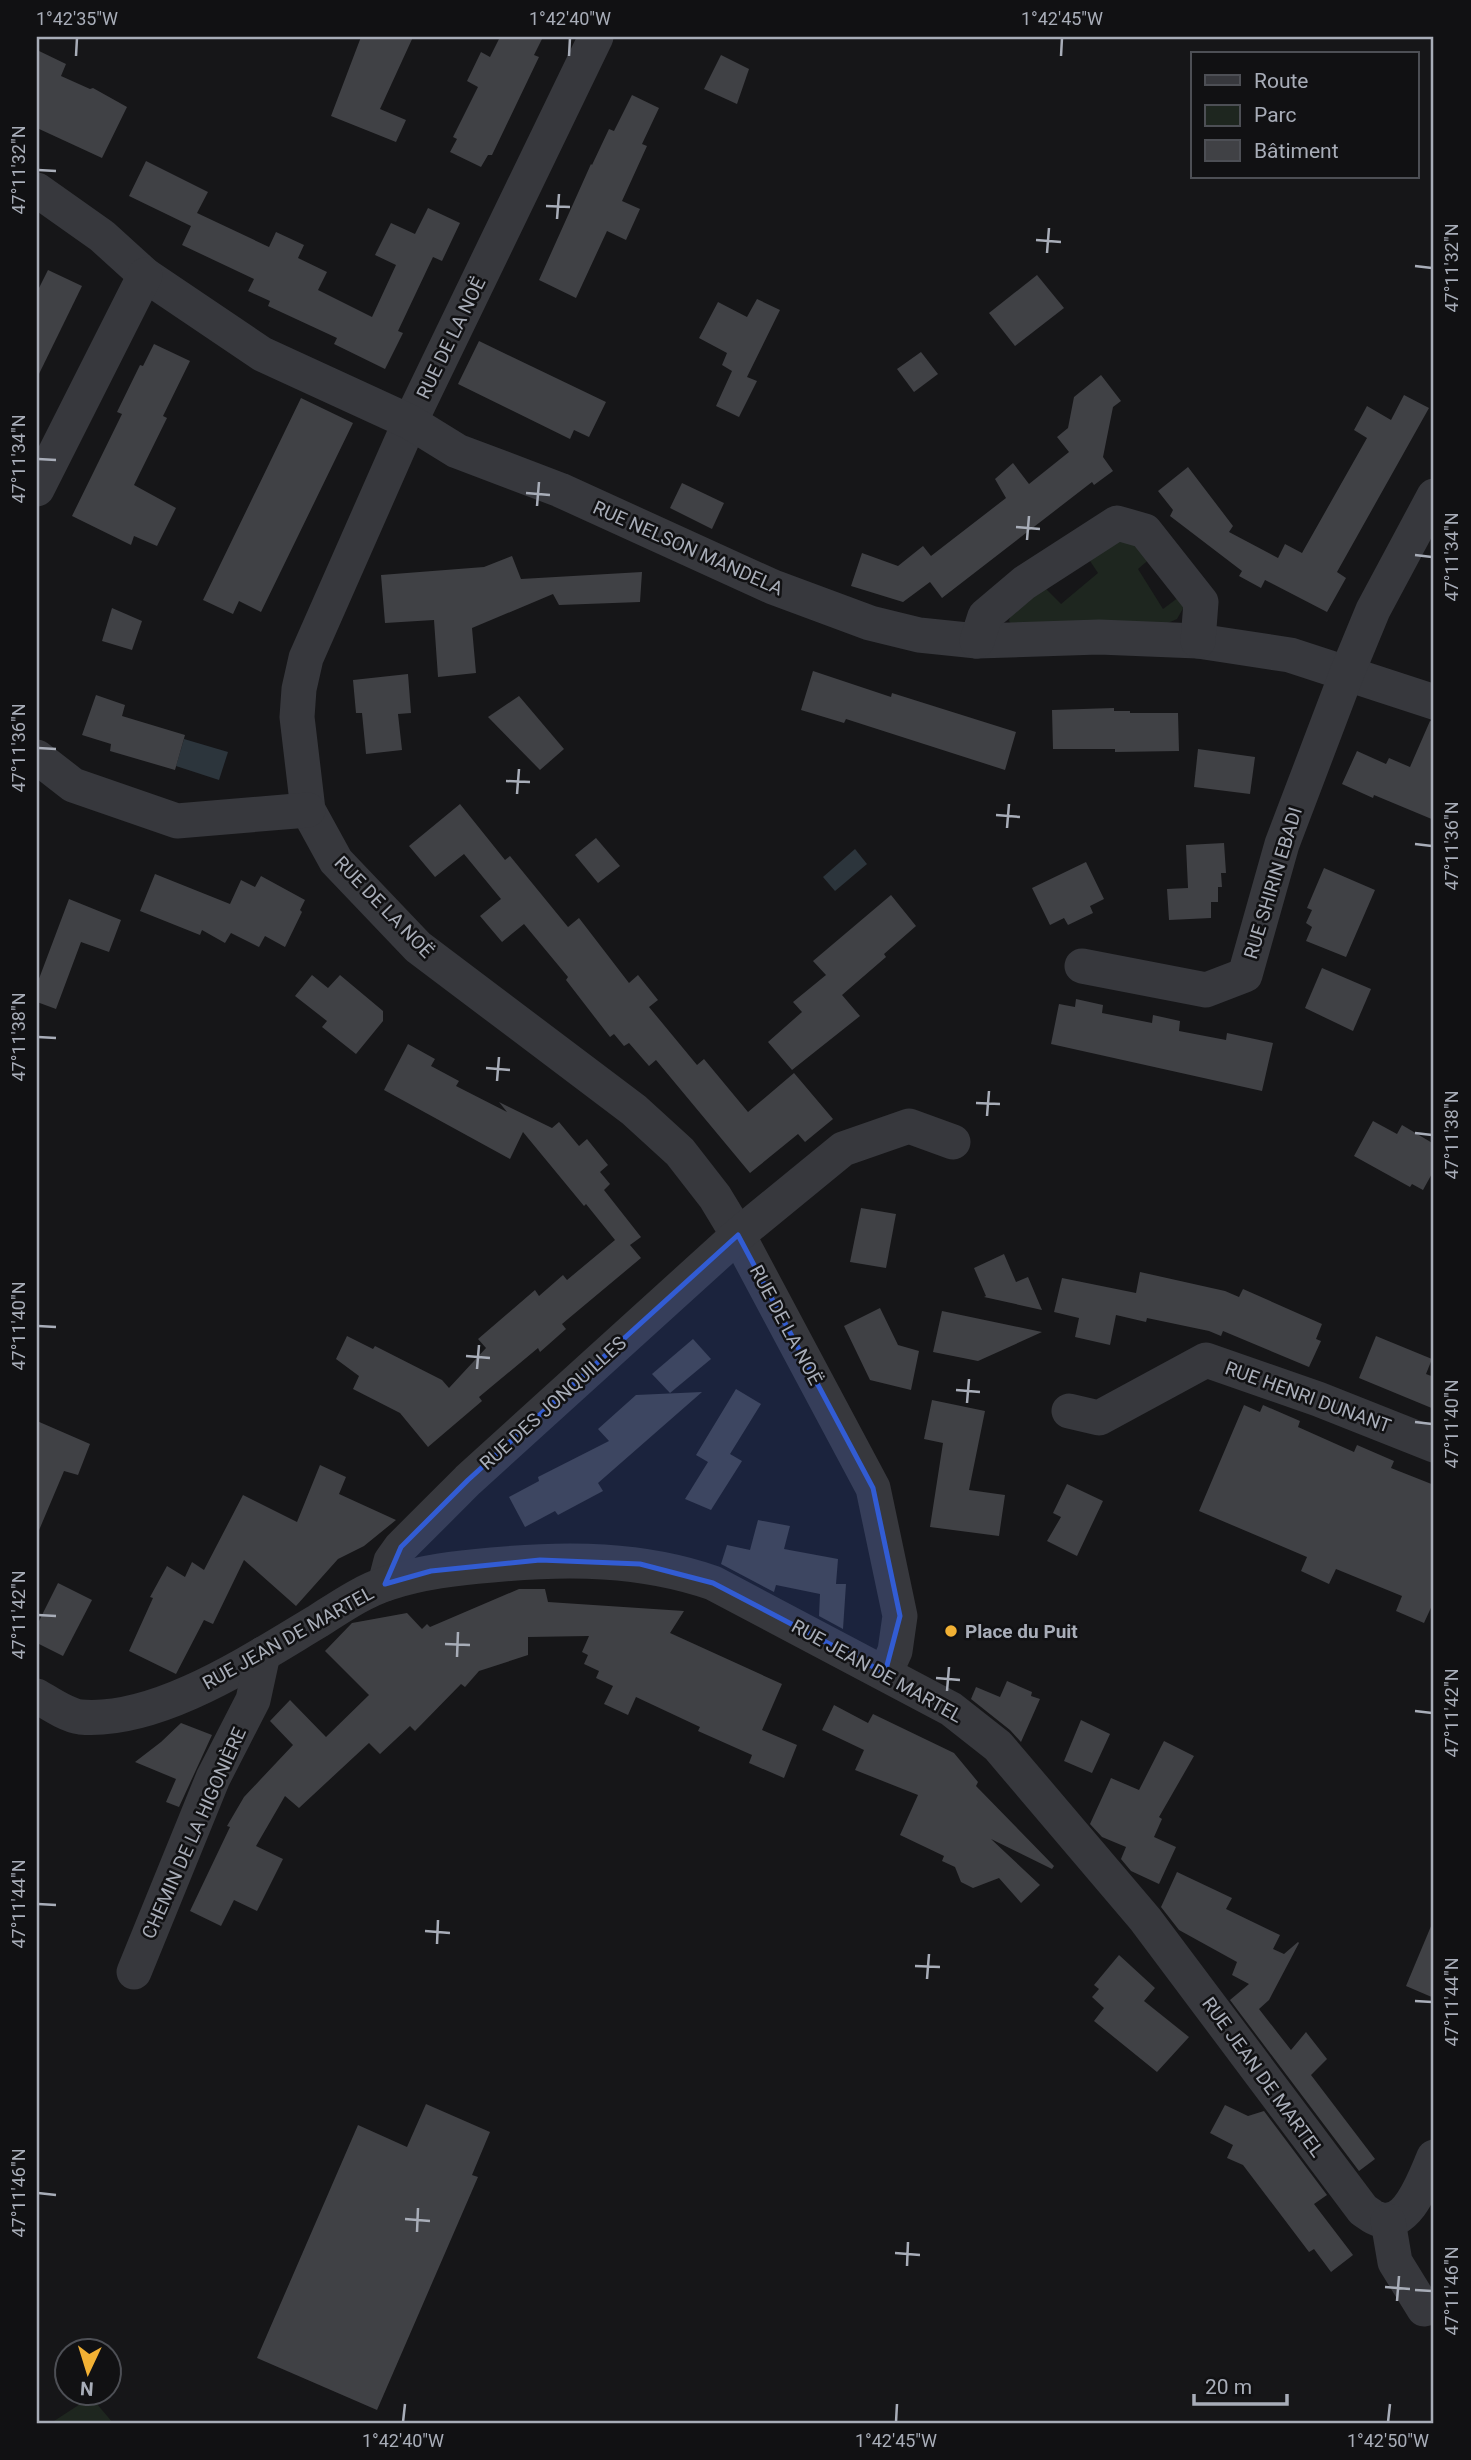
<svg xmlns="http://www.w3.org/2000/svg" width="1471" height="2460" font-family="Roboto,sans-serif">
<rect width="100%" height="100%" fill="#161618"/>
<!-- green -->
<g fill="#1e261f">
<polygon points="1118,538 1143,546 1153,556 1138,569 1163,609 1183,594 1185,605 1177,619 1163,625 1014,627 1009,621 1011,613 1043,586 1061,604 1098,573 1086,555"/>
<polygon points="91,2397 113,2423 51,2423"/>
</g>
<!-- water -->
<g fill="#2c353c">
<polygon points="184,739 228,752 219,780 176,766"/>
<polygon points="855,849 867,864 835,891 823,877"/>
</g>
<!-- building -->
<g fill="#404145">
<polygon points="361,37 413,37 380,109 406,120 396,142 331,116"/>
<polygon points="500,37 543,37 534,55 539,57 516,105 492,155 488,155 481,167 450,152 457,139 453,137 478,87 467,81 481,52 490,57"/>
<polygon points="37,50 66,64 61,76 90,89 93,88 127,107 102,158 37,128"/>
<polygon points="721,55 749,69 737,104 704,89"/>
<polygon points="632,95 659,108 642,144 647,146 622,201 640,209 626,240 607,231 576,298 539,280 591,164 592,165 609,129 614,131"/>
<polygon points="146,161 208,192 197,213 269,247 276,232 304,245 298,258 327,272 318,290 372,317 396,265 375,255 391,223 415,234 428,208 460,223 442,261 433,257 398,331 403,333 385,369 334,344 337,338 268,306 270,301 248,291 254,279 182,245 191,226 129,196"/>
<polygon points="48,270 82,286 37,378 37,292"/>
<polygon points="1037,275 1064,308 1015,346 989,313"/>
<polygon points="757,299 780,310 747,377 757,381 739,417 716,406 732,371 722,365 727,353 699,338 718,302 747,317"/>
<polygon points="479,341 606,402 589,437 574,430 570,439 458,384"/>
<polygon points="154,344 190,361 163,416 167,418 134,485 176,508 157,546 134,536 131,545 72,516 122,414 117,412 140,365 143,366"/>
<polygon points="921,352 938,374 914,392 897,369"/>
<polygon points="1101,375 1121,401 1113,407 1103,457 1113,471 1094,485 1092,482 942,598 930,582 903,602 851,586 862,553 898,566 923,546 931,556 1006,498 995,479 1013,463 1029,484 1069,452 1057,437 1068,428 1074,397"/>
<polygon points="1404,395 1429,408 1337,572 1346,578 1327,612 1265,580 1261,588 1239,576 1242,571 1170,516 1173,510 1158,491 1188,467 1233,526 1229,532 1278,558 1285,544 1302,553 1367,438 1354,430 1367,406 1391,420"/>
<polygon points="301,398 353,423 261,612 239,601 233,614 203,600"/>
<polygon points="682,483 724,503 712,529 670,508"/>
<polygon points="512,556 521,579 642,572 640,602 559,605 553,594 472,628 476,673 438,677 434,620 385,623 381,575 484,567"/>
<polygon points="112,608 142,621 132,650 102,641"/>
<polygon points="813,671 891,697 892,693 1016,732 1005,770 846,719 844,723 801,710"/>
<polygon points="408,674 411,713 398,714 402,750 366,754 362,713 356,713 353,680"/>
<polygon points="96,695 125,705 122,716 185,735 175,770 110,751 111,744 82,735"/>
<polygon points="519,696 564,749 540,770 488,717"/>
<polygon points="1114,708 1114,711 1130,711 1130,713 1178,713 1179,751 1115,752 1115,749 1053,749 1052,710"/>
<polygon points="1430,721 1434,722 1434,820 1374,795 1373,798 1342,784 1357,751 1386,764 1389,758 1410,767"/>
<polygon points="1198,749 1255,757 1250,794 1194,787"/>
<polygon points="460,804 505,860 510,856 568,927 579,918 629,983 638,975 658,1000 649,1007 697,1065 704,1059 748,1112 794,1073 833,1119 805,1142 798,1134 750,1173 656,1060 649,1066 629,1043 624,1046 614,1034 610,1037 566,980 568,977 524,924 502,942 480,916 501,899 464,854 435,877 409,846"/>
<polygon points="596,838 620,866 598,883 575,855"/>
<polygon points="1224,843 1226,873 1221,873 1222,887 1218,887 1218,902 1211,902 1211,918 1169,920 1167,889 1188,888 1186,845"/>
<polygon points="1086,862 1104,899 1090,906 1093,913 1068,925 1064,918 1050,925 1032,888"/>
<polygon points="1324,868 1375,890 1346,957 1306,941 1312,927 1306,923 1312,910 1307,908"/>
<polygon points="155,874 230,904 241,880 255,887 261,876 305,900 300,910 302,912 285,947 265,936 259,947 231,933 225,943 202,930 200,935 140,911"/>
<polygon points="891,895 916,926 884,954 886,957 842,995 860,1016 792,1070 768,1042 802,1012 793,1002 826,975 813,961"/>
<polygon points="69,899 121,920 109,952 81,942 56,1009 37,1002 37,984"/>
<polygon points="1322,968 1371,989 1353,1031 1305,1008"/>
<polygon points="312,975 328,988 340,975 383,1011 383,1021 356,1054 322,1027 327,1021 295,996"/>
<polygon points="1076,999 1103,1005 1102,1013 1152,1023 1153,1015 1180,1021 1179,1031 1226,1040 1227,1033 1273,1043 1262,1091 1051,1044 1059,1004 1075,1007"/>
<polygon points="408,1044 435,1059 431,1066 459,1081 456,1086 507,1112 499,1102 552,1128 559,1122 579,1146 587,1139 608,1165 600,1172 610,1184 604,1190 641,1237 630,1245 641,1258 562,1324 566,1329 540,1352 538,1348 479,1397 482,1401 428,1447 400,1413 353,1389 359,1376 336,1359 347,1336 373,1349 375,1346 442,1380 449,1388 486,1348 478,1339 535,1290 539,1296 563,1275 567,1280 615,1240 586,1204 584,1206 523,1132 510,1159 384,1090"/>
<polygon points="1373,1121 1397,1134 1402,1125 1434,1144 1434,1170 1423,1190 1412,1184 1410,1187 1354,1156"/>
<polygon points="861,1208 896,1214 886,1268 850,1262"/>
<polygon points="1004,1254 1016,1282 1028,1277 1042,1310 984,1297 986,1296 974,1268"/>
<polygon points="1140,1272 1225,1291 1239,1297 1243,1289 1322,1324 1316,1339 1321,1341 1309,1367 1223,1331 1221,1336 1209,1331 1147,1318 1146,1322 1116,1315 1110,1345 1075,1337 1079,1318 1054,1312 1062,1278 1136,1293"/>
<polygon points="880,1308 898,1345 919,1351 911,1390 870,1380 844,1326"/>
<polygon points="942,1311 1042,1332 978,1361 933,1352"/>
<polygon points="1376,1336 1432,1359 1426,1374 1434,1377 1434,1409 1359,1378"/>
<polygon points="693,1339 711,1359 670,1393 652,1374"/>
<polygon points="736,1389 761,1404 730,1454 742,1461 711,1510 685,1499 708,1462 696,1455"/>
<polygon points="702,1392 598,1483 603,1491 558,1515 555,1511 525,1527 509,1497 539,1481 538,1477 609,1441 598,1429 636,1395"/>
<polygon points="932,1400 985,1411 969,1490 1005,1495 999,1536 930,1527 943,1443 924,1439"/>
<polygon points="1244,1405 1260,1412 1263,1405 1300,1421 1298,1427 1354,1452 1357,1445 1394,1461 1391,1468 1434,1485 1434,1601 1424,1623 1396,1611 1402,1596 1336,1569 1329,1584 1301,1571 1307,1557 1199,1511"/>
<polygon points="37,1421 90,1444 78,1475 64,1471 37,1535"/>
<polygon points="320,1465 346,1477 339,1494 396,1520 364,1546 338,1559 296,1606 244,1560 213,1624 204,1620 176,1674 129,1651 153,1598 150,1597 167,1566 185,1577 192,1562 204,1570 243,1495 297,1522"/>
<polygon points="1067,1484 1103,1501 1077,1556 1047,1541 1061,1517 1053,1513"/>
<polygon points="758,1520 790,1526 784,1549 838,1559 836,1584 846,1584 843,1629 819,1616 820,1594 776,1585 774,1592 721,1564 727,1545 750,1550"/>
<polygon points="58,1583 92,1600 63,1656 37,1643 37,1625"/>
<polygon points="519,1589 545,1589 548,1602 684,1611 670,1633 782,1684 762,1730 797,1745 784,1778 749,1763 752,1755 698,1731 700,1727 636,1697 628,1715 604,1704 613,1686 596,1678 599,1671 584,1664 588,1655 582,1652 589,1636 528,1637 528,1655 479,1671 465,1687 461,1684 415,1731 410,1726 380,1754 369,1743 299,1808 285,1796 256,1846 283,1859 257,1911 234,1900 221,1926 190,1911 230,1827 227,1826 244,1797 293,1745 270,1721 290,1700 326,1737 369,1695 325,1651 352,1623 407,1613 422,1629 427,1624 430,1627"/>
<polygon points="1007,1681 1032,1692 1031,1696 1040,1699 1021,1742 1010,1730 971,1699 976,1687 1000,1697"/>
<polygon points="834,1705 868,1723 873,1714 954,1753 978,1782 976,1786 1054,1866 1052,1869 991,1839 1040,1885 1021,1903 999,1878 973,1888 961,1882 955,1867 942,1861 944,1856 900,1835 918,1795 855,1770 864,1750 822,1730"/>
<polygon points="1081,1720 1110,1734 1092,1773 1064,1761"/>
<polygon points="181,1723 212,1735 179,1807 166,1802 176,1779 135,1762 161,1742"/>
<polygon points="1164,1741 1194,1756 1159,1817 1162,1819 1154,1837 1176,1847 1159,1884 1131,1871 1121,1859 1126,1847 1102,1837 1090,1824 1111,1778 1139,1790"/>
<polygon points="1177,1872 1232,1898 1226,1909 1280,1935 1273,1949 1284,1954 1298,1942 1299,1943 1269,2000 1259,2009 1291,2050 1306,2032 1327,2059 1311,2075 1375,2159 1359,2171 1230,2000 1249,1984 1232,1975 1237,1962 1179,1930 1161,1907"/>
<polygon points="1434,1919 1434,1998 1406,1986"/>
<polygon points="1119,1955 1155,1988 1144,2001 1189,2037 1157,2072 1094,2021 1104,2008 1092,1997 1099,1989 1094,1985"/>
<polygon points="426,2104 490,2132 472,2175 478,2177 377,2410 257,2358 358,2125 407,2147"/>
<polygon points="1225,2105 1248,2116 1264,2111 1327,2195 1314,2204 1353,2255 1331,2272 1314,2249 1309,2252 1243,2165 1227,2158 1233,2145 1210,2133"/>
</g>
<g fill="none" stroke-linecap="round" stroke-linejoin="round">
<!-- minor -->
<g stroke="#37383d" stroke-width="35">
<polyline points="596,37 410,422 306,658 299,689 297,717 308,810 336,861 418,947 634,1110 680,1152 715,1197 738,1235 873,1488 900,1616 895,1651 885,1673"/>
<polyline points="37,190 102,236 145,275 262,354 410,422 457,451 560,490 773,587 870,623 919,635 977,641 1099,637 1198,641 1290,655 1434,702"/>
<polyline points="37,489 145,275"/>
<polyline points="977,641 985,616 1024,583 1117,523 1145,531 1201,602 1198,641"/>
<polyline points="37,757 73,785 177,821 308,810"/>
<polyline points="1082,966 1206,990 1245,975 1282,844 1347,673 1373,610 1434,496"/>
<polyline points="1069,1411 1099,1418 1206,1360 1318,1399 1434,1445"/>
<polyline points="385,1584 391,1561 401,1547 468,1480 738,1235 843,1149 909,1126 953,1142"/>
<path d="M37,1696C49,1703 66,1715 80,1717C158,1724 254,1659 318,1621C340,1607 363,1591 388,1583C422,1572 456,1568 492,1565C567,1558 641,1558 713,1583L951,1709L998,1746L1145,1919L1363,2210C1368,2213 1373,2218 1378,2219C1408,2230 1425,2177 1434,2157"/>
<polyline points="134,1972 213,1778 253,1700 263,1654"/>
<polyline points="1388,2221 1395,2262 1424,2309"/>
</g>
</g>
<!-- marked area -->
<path fill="#325cd3" fill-opacity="0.2" stroke="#325cd3" stroke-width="5" stroke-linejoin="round" d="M738,1235L873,1488L900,1616L885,1673L713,1583L640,1564L540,1560L431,1571L385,1584L401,1547L468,1480Z"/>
<!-- ticks -->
<path fill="none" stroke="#a8adb8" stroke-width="2.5" d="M76,56L77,38M569,56L570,38M1061,56L1062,38M38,170L56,171M546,206L570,207M557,219L559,194M1036,240L1061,242M1047,253L1049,228M1415,266L1432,268M38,459L56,460M526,493L550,495M537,506L539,482M1016,527L1040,529M1027,540L1029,516M1415,555L1432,557M38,748L56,749M506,781L530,782M517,794L519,769M996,815L1020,817M1007,828L1009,804M1415,844L1432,846M38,1037L56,1038M486,1068L510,1070M497,1081L499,1057M976,1103L1000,1104M987,1116L989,1091M1415,1133L1432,1135M38,1326L56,1327M466,1356L490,1358M477,1369L479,1345M956,1390L980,1392M967,1403L969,1379M1415,1422L1432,1424M38,1615L56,1616M445,1644L470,1645M457,1657L458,1632M936,1678L960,1680M947,1691L949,1667M1415,1711L1432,1713M38,1904L56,1905M425,1931L450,1933M437,1944L438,1920M915,1966L940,1967M927,1979L929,1954M1415,2001L1432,2002M38,2193L56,2195M405,2219L430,2221M417,2232L418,2208M895,2253L920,2255M907,2266L908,2242M1385,2287L1410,2289M1415,2290L1432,2291M1397,2301L1399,2276M403,2422L405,2404M896,2422L897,2404M1388,2422L1390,2404"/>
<!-- markers -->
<circle fill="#f2b134" stroke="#111113" stroke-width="2.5" cx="951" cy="1631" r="7"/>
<g text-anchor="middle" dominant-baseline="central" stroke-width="5" stroke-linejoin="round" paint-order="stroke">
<!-- street labels -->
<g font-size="19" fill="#a8adb8" stroke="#111113">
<text transform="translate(451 338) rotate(-64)">RUE DE LA NOË</text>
<text transform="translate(688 548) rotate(24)">RUE NELSON MANDELA</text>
<text transform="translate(1273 883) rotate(-73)">RUE SHIRIN EBADI</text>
<text transform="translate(384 907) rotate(46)">RUE DE LA NOË</text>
<text transform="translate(786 1325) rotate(62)">RUE DE LA NOË</text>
<text transform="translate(1308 1397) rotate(20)">RUE HENRI DUNANT</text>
<text transform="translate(553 1403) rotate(-42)">RUE DES JONQUILLES</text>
<text transform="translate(288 1638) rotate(-29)">RUE JEAN DE MARTEL</text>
<text transform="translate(877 1671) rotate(29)">RUE JEAN DE MARTEL</text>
<text transform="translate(194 1833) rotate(-66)">CHEMIN DE LA HIGONIÈRE</text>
<text transform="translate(1263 2077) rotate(54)">RUE JEAN DE MARTEL</text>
</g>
<!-- poi labels -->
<g font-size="19" font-weight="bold" fill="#a8adb8" stroke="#111113" text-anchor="start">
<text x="965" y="1631">Place du Puit</text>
</g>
</g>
<!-- border -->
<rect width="1471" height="2460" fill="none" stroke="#111113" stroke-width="77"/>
<!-- legend -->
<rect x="1191" y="52" width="228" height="126" fill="#111113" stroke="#4d4f55" stroke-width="2"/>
<rect x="1205" y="75" width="35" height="10" fill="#37383d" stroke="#4d4f55" stroke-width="2"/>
<text x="1254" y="88" font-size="21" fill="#a8adb8">Route</text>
<rect x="1205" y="105" width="35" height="21" fill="#1e261f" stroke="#4d4f55" stroke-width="2"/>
<text x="1254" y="122" font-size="21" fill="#a8adb8">Parc</text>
<rect x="1205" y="140" width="35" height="21" fill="#404145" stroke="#4d4f55" stroke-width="2"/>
<text x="1254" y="158" font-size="21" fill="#a8adb8">Bâtiment</text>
<!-- north arrow -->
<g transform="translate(88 2372) rotate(184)"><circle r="33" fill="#111113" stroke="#4d4f55" stroke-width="2"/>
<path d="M0-5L12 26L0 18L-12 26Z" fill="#f2b134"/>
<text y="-10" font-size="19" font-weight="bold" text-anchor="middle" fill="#a8adb8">N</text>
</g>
<!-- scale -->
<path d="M1194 2394v10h93v-10" fill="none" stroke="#a8adb8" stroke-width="3.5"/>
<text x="1205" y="2394" font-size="21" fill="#a8adb8" stroke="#111113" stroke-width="5" paint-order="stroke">20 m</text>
<rect x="38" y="38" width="1394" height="2384" fill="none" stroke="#a8adb8" stroke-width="2.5"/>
<g font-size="18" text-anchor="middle" fill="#a8adb8">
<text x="77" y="25">1°42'35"W</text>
<text x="570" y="25">1°42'40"W</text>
<text x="1062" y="25">1°42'45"W</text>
<text transform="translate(19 170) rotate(-90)" y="6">47°11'32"N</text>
<text transform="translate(1452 268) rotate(-90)" y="6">47°11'32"N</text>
<text transform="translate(19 459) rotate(-90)" y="6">47°11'34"N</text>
<text transform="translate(1452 557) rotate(-90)" y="6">47°11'34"N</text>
<text transform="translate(19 748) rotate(-90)" y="6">47°11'36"N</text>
<text transform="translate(1452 846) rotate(-90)" y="6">47°11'36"N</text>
<text transform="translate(19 1037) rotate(-90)" y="6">47°11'38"N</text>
<text transform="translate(1452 1135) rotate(-90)" y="6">47°11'38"N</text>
<text transform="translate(19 1326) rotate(-90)" y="6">47°11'40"N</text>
<text transform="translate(1452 1424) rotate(-90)" y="6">47°11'40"N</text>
<text transform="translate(19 1615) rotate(-90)" y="6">47°11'42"N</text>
<text transform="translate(1452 1713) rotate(-90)" y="6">47°11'42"N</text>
<text transform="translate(19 1904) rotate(-90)" y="6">47°11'44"N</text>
<text transform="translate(1452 2002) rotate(-90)" y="6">47°11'44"N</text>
<text transform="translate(19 2193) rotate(-90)" y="6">47°11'46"N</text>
<text transform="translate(1452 2291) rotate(-90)" y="6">47°11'46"N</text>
<text x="403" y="2447">1°42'40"W</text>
<text x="896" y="2447">1°42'45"W</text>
<text x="1388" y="2447">1°42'50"W</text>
</g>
</svg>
